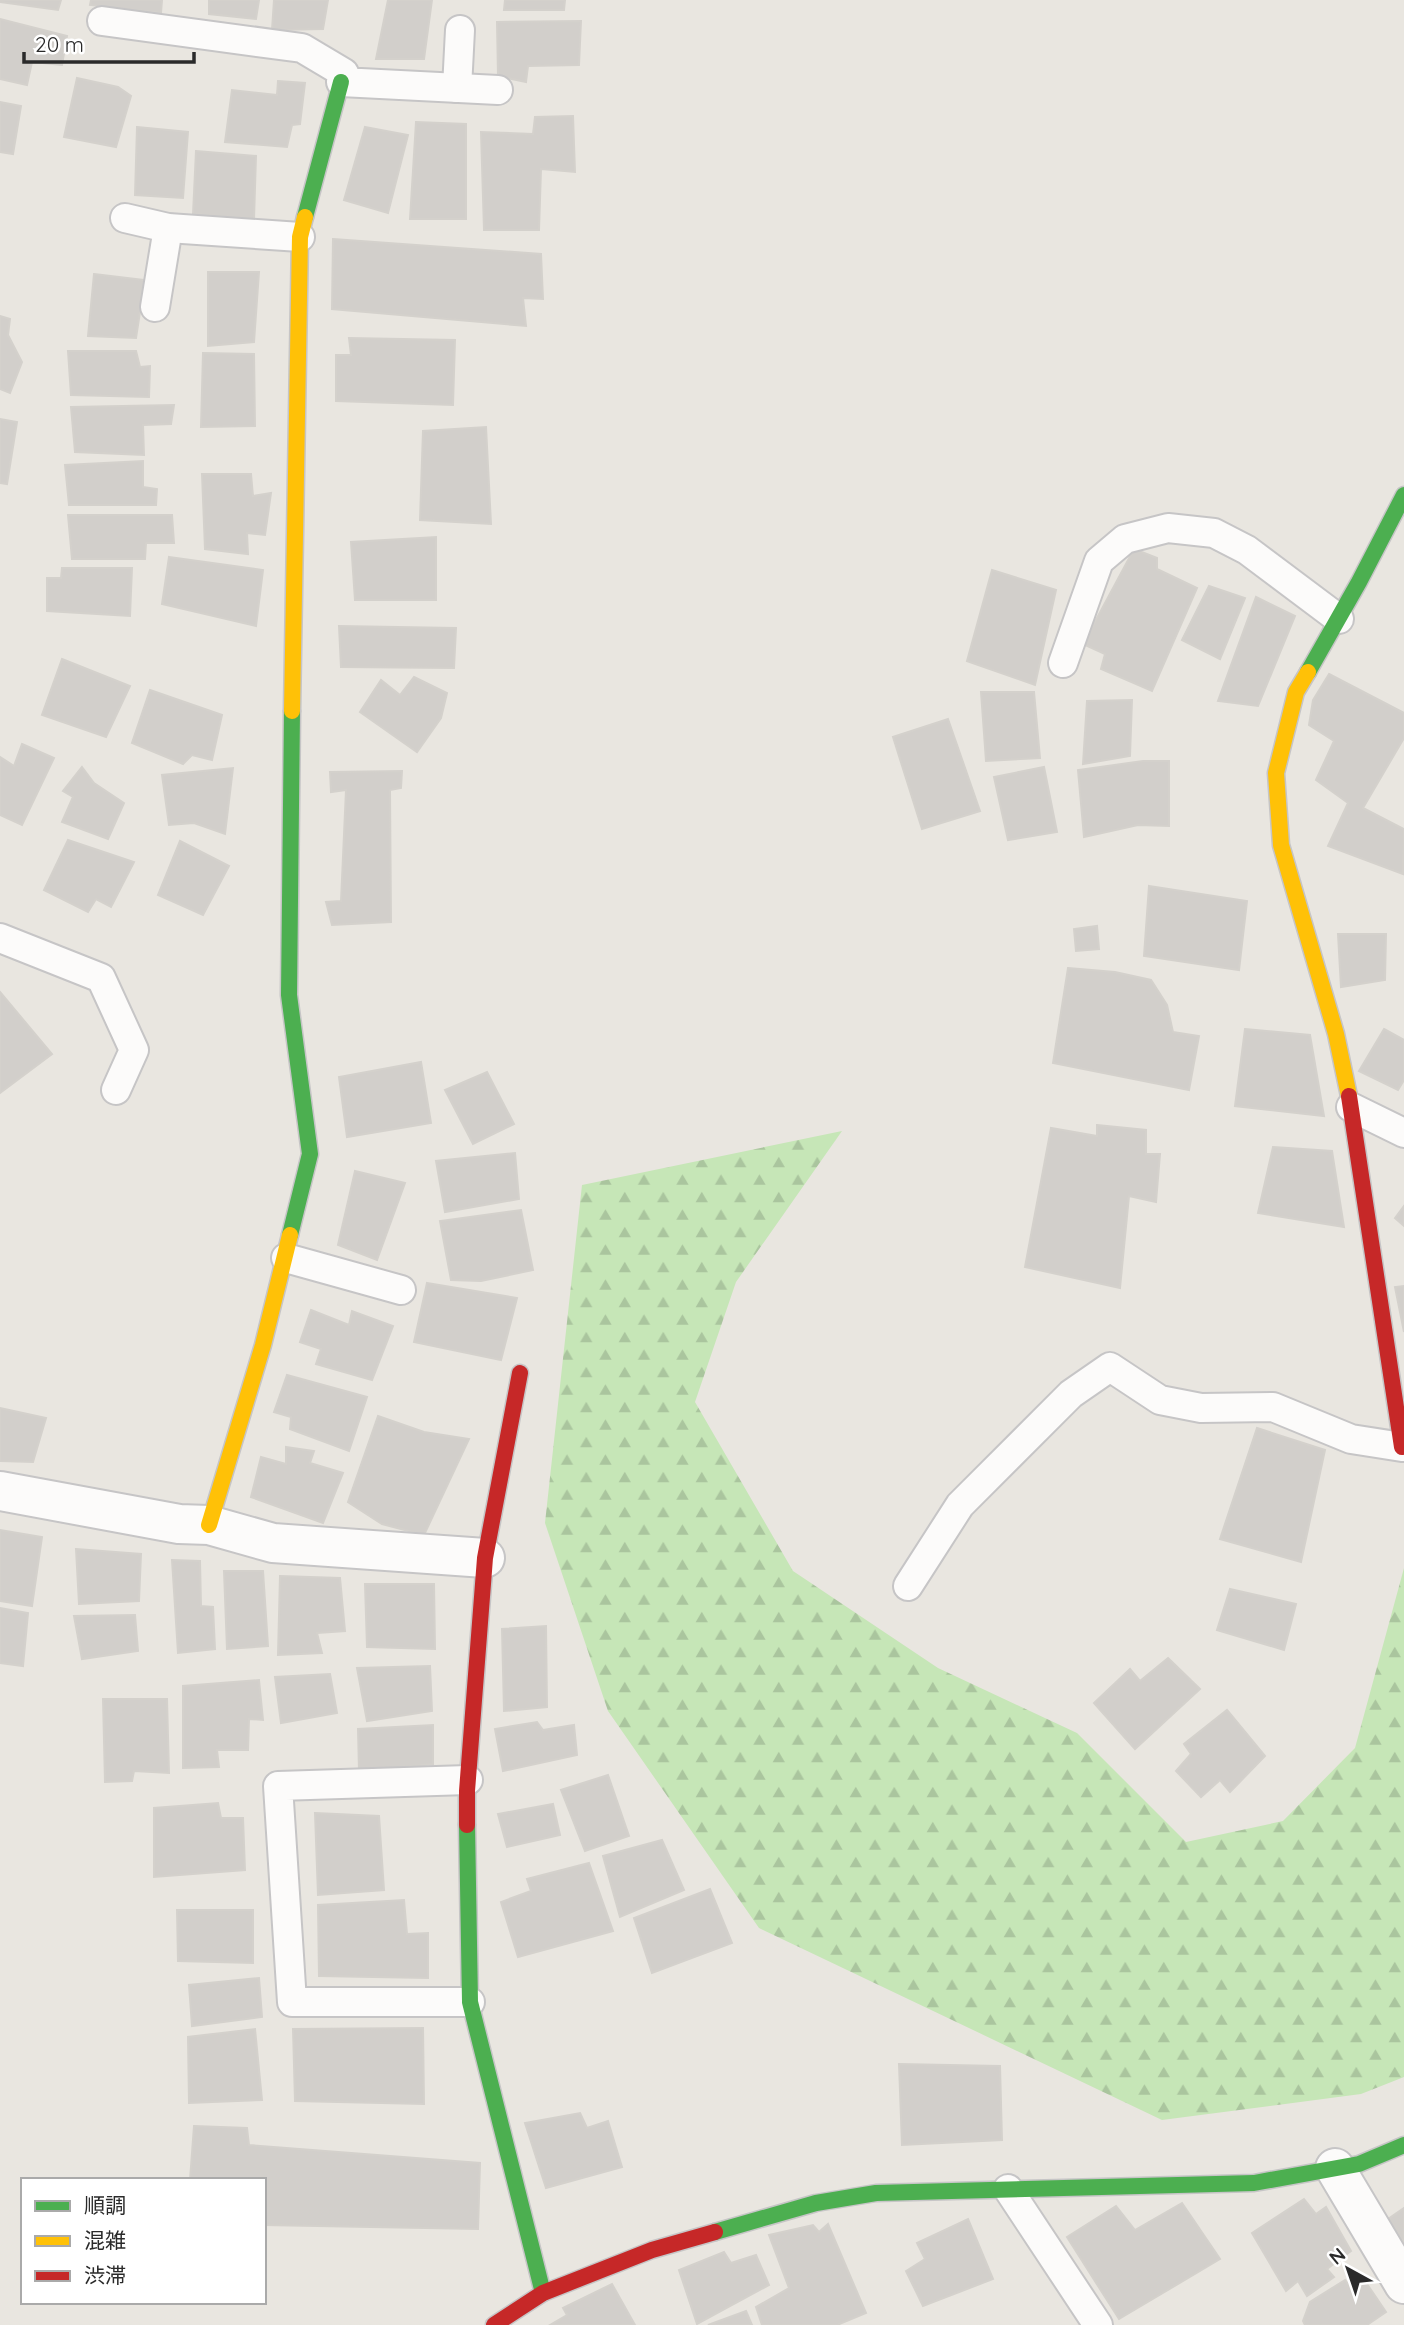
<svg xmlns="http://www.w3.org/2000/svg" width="1404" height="2325" font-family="Quicksand,'Noto Sans JP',sans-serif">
<defs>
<pattern id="forest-firs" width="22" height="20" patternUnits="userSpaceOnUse" patternTransform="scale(1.75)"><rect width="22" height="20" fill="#c6e6b7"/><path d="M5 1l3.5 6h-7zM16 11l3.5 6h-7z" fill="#aac59e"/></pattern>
</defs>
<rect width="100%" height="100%" fill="#e9e6e0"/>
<!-- forest -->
<polygon fill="url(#forest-firs)" points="842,1131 736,1282 695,1402 793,1571 938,1668 1077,1733 1186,1842 1283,1821 1355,1748 1404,1568 1404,2077 1361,2094 1162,2120 759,1928 608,1711 545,1523 582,1185"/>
<!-- building -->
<g fill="#d2cfcb" stroke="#d4d1cc" stroke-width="2">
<polygon points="0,0 61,0 58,10 0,2"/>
<polygon points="91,0 162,0 161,13 90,5"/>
<polygon points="209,0 259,0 256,19 209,14"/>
<polygon points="274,0 328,0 323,29 272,30"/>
<polygon points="388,0 432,0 424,59 376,59"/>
<polygon points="505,0 565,0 564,10 504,10"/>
<polygon points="0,19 67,36 62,65 32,62 27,85 0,79"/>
<polygon points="581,21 579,65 528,66 526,82 498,76 497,22"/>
<polygon points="77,78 118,87 131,96 116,147 64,137"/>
<polygon points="278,81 305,83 300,124 292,125 287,147 225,142 232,90 277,95"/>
<polygon points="0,102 21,106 13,154 0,152"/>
<polygon points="573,116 575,172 541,169 539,230 484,230 481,132 533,134 535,117"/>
<polygon points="416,122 466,124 466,219 410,219"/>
<polygon points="137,127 188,132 183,198 135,195"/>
<polygon points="365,127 408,135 388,213 344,200"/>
<polygon points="196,151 256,156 254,219 193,214"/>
<polygon points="333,239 541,254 543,299 523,298 526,326 332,309"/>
<polygon points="208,272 259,272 254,342 208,346"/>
<polygon points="94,274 145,280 136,338 88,336"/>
<polygon points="0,316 10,319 8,335 22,362 10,393 0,389"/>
<polygon points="349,338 455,340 453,405 336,401 336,355 351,355"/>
<polygon points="68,351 136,351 140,367 150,366 149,397 71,395"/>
<polygon points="203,353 254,354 255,426 201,427"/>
<polygon points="174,405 171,424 143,425 144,455 75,452 71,407"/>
<polygon points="0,419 17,422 7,484 0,483"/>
<polygon points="486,427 491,524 420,520 423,431"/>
<polygon points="143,461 143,487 157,489 156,505 69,505 65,465"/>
<polygon points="202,474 251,474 253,496 271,493 265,535 247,533 248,554 205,549"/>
<polygon points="68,515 172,515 174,543 146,543 145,559 72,559"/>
<polygon points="436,537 436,600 355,600 351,542"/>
<polygon points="1134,549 1157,558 1157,569 1197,588 1152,691 1101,669 1105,654 1083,644"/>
<polygon points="169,557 263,570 256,626 162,604"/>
<polygon points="62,568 132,568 130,616 47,611 47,578 61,578"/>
<polygon points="992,570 1056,590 1035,685 967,661"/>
<polygon points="1209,586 1245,598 1220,659 1182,640"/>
<polygon points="1256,597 1295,616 1258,706 1218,701"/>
<polygon points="339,626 456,628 454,668 341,667"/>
<polygon points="62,659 130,686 106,737 42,715"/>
<polygon points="1329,674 1404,713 1404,738 1363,808 1404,829 1403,874 1328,846 1348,803 1316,780 1334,741 1309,725 1313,700"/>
<polygon points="414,677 447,693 441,718 417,752 360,712 381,680 400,695"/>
<polygon points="150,690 222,715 212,760 192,755 183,764 132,743"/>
<polygon points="981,692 1034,692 1040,758 986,761"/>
<polygon points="1132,700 1130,756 1083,764 1087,701"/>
<polygon points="948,719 980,811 922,829 893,737"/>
<polygon points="22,744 54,758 22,825 0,815 0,757 14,766"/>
<polygon points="1143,761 1169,761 1169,826 1138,825 1084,837 1078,770"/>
<polygon points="82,767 94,783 124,803 108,839 62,822 73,797 63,791"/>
<polygon points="1044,767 1057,832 1008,840 994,777"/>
<polygon points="233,768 225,834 194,823 169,825 162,775"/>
<polygon points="402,771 401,788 390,790 391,922 332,925 326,902 341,901 346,790 331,792 330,772"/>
<polygon points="68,840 134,862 111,907 96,899 88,912 44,890"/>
<polygon points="180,841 229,866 203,915 158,895"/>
<polygon points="1149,886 1247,901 1239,970 1144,956"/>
<polygon points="1097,926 1099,949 1076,951 1074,929"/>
<polygon points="1338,934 1386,934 1385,980 1341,987"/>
<polygon points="1068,968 1115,972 1151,980 1167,1005 1173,1032 1199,1036 1189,1090 1053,1063"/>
<polygon points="0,992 52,1054 0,1093"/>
<polygon points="1245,1029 1310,1035 1324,1116 1235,1106"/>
<polygon points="1384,1029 1404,1040 1404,1080 1398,1090 1359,1071"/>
<polygon points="421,1062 431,1123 347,1137 339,1077"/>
<polygon points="487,1072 514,1124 473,1144 445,1090"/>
<polygon points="1097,1125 1146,1130 1146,1154 1160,1154 1156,1202 1129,1196 1120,1288 1025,1267 1051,1128 1097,1136"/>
<polygon points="1273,1147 1332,1151 1344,1227 1258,1213"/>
<polygon points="515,1153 519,1199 445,1212 436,1161"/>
<polygon points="355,1171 405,1183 377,1260 338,1245"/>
<polygon points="1404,1206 1404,1226 1395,1218"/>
<polygon points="521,1210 533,1270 481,1281 451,1280 440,1221"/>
<polygon points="427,1283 517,1298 501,1360 414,1342"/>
<polygon points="1404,1286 1404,1332 1395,1287"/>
<polygon points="311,1310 349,1325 352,1311 393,1326 372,1380 316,1364 321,1349 300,1342"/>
<polygon points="287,1375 367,1397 349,1451 290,1429 291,1417 274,1412"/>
<polygon points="0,1408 46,1418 33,1462 0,1461"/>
<polygon points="378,1416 424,1432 469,1439 424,1535 382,1524 348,1502"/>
<polygon points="1257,1428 1325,1450 1301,1562 1220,1539"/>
<polygon points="286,1447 314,1451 310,1463 343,1473 323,1523 251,1497 261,1457 286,1464"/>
<polygon points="0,1530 42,1537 32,1606 0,1601"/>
<polygon points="76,1549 141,1554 139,1601 79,1604"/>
<polygon points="172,1560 200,1561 201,1606 213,1607 215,1649 178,1653"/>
<polygon points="224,1571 263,1571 268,1646 227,1649"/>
<polygon points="280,1576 340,1578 345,1631 317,1633 322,1653 278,1655"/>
<polygon points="365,1584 434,1584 435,1649 367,1647"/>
<polygon points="1230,1589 1296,1604 1284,1650 1217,1630"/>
<polygon points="0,1608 28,1613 23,1666 0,1663"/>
<polygon points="135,1615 138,1651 82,1659 74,1616"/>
<polygon points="546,1626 547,1707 504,1711 502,1629"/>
<polygon points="1168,1658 1200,1689 1135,1749 1094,1703 1130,1669 1140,1681"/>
<polygon points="430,1666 432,1711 367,1721 357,1668"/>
<polygon points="330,1674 337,1713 281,1723 275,1677"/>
<polygon points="259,1680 263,1720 249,1719 248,1750 217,1750 219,1767 183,1768 183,1686"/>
<polygon points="103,1699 167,1699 169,1773 134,1771 132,1781 105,1782"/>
<polygon points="1227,1710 1265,1756 1230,1792 1220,1780 1201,1797 1176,1771 1191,1754 1184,1744"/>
<polygon points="537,1722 543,1730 574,1725 577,1755 503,1771 495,1729"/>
<polygon points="433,1725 433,1764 359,1771 358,1729"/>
<polygon points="608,1775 629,1836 585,1851 561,1790"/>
<polygon points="218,1803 221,1818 243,1818 245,1870 154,1877 154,1808"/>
<polygon points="553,1804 560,1835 507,1847 498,1814"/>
<polygon points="315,1813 379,1816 384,1890 318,1895"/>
<polygon points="662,1840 684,1890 620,1917 603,1856"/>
<polygon points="589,1863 613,1931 518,1957 501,1902 531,1891 527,1879"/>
<polygon points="710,1889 732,1943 652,1973 634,1918"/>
<polygon points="404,1900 407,1934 428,1933 428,1978 319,1976 318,1905"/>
<polygon points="177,1910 253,1910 253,1963 178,1961"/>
<polygon points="259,1978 262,2017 192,2026 189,1985"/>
<polygon points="423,2028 424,2104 295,2101 293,2029"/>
<polygon points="255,2029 262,2100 189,2103 188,2037"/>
<polygon points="899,2064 1000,2066 1002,2140 902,2145"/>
<polygon points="580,2113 587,2128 608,2121 622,2167 546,2188 525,2123"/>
<polygon points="194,2126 247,2128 249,2145 480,2163 478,2229 264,2225 264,2180 190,2180"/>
<polygon points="1304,2199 1316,2214 1326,2207 1351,2251 1327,2269 1334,2277 1307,2296 1298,2281 1286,2291 1252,2233"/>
<polygon points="1182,2203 1220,2259 1119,2319 1067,2237 1116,2206 1135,2230"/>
<polygon points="1404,2208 1404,2243 1388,2219"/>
<polygon points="968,2219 993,2279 923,2306 906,2271 925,2259 917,2243"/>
<polygon points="828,2224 866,2313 837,2325 762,2325 756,2307 789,2288 769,2235 813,2225 819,2232"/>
<polygon points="724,2252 731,2263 756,2255 769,2285 697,2324 679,2270"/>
<polygon points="1345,2280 1354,2291 1365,2281 1386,2312 1367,2325 1305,2325 1303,2321 1310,2302"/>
<polygon points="612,2284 635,2325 550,2325 567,2315 563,2308"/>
<polygon points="746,2311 752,2325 708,2325"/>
</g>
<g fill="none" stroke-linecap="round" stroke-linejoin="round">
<!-- lane casing -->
<g stroke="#c6c5c6" stroke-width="32">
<g id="lane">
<polyline points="102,21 302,48 344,73 341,82 498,90"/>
<polyline points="457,88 460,30"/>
<polyline points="125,218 168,228 300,237"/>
<polyline points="155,307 168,228"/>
<polyline points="1063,663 1099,561 1125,539 1168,528 1214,533 1247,550 1339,619"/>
<polyline points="0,938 101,978 134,1050 116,1090"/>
<polyline points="1351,1107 1404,1133"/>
<polyline points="286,1258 401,1290"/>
<polyline points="908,1586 960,1505 1071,1394 1110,1367 1160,1400 1201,1408 1273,1407 1351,1439 1402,1447"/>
<polyline points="468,1780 278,1786 292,2002 470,2002"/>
<polyline points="1008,2189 1098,2325"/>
</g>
</g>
<!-- street casing -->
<g stroke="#c6c5c6" stroke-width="42">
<g id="street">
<polyline points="0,1491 179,1524 209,1525 273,1543 485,1558"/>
<polyline points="1335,2168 1404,2284"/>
</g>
</g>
<!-- fast casing -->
<g stroke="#c6c5c6" stroke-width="19">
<g id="fast">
<polyline points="305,217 341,82"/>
<polyline points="1308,672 1359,582 1404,495"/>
<polyline points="290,1235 310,1154 289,995 292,711"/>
<polyline points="467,1825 470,2002 543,2293"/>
<polyline points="715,2232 816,2203 876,2193 1254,2183 1359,2164 1404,2145"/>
</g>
</g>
<!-- slow casing -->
<g stroke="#c6c5c6" stroke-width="19">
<g id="slow">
<polyline points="1308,672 1296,692 1276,773 1281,845 1336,1034 1349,1096"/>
<polyline points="292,711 300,237 305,217"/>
<polyline points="209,1525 263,1345 290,1235"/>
</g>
</g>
<!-- jam casing -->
<g stroke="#c6c5c6" stroke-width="19">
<g id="jam">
<polyline points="1349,1096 1402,1447"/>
<polyline points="467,1825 467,1791 485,1558 520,1373"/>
<polyline points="494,2325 543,2293 652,2250 715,2232"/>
</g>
</g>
<!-- lane -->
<use href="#lane" stroke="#fcfbfa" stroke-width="28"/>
<!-- street -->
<use href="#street" stroke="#fcfbfa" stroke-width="38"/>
<!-- fast -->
<use href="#fast" stroke="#4caf50" stroke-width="16"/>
<!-- slow -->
<use href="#slow" stroke="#ffc107" stroke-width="16"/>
<!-- jam -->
<use href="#jam" stroke="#c62828" stroke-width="16"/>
</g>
<!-- legend -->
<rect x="21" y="2178" width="245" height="126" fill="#ffffff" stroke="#aaaaaa" stroke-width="2"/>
<rect x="35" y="2201" width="35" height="10" fill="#4caf50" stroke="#aaaaaa" stroke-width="2"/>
<text x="84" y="2213" font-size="21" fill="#2a2a2a">順調</text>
<rect x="35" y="2236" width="35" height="10" fill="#ffc107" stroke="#aaaaaa" stroke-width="2"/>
<text x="84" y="2248" font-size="21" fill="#2a2a2a">混雑</text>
<rect x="35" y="2271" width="35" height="10" fill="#c62828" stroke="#aaaaaa" stroke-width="2"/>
<text x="84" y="2283" font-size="21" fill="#2a2a2a">渋滞</text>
<!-- north arrow -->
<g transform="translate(1348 2269) rotate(320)" stroke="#ffffff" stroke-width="5" paint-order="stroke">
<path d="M0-5L12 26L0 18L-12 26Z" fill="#2a2a2a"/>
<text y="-10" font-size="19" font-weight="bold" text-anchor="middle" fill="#2a2a2a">N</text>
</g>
<!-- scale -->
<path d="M24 52v10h170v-10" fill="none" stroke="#2a2a2a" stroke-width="3.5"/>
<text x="35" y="52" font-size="21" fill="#2a2a2a" stroke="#ffffff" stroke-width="5" paint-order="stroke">20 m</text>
</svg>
